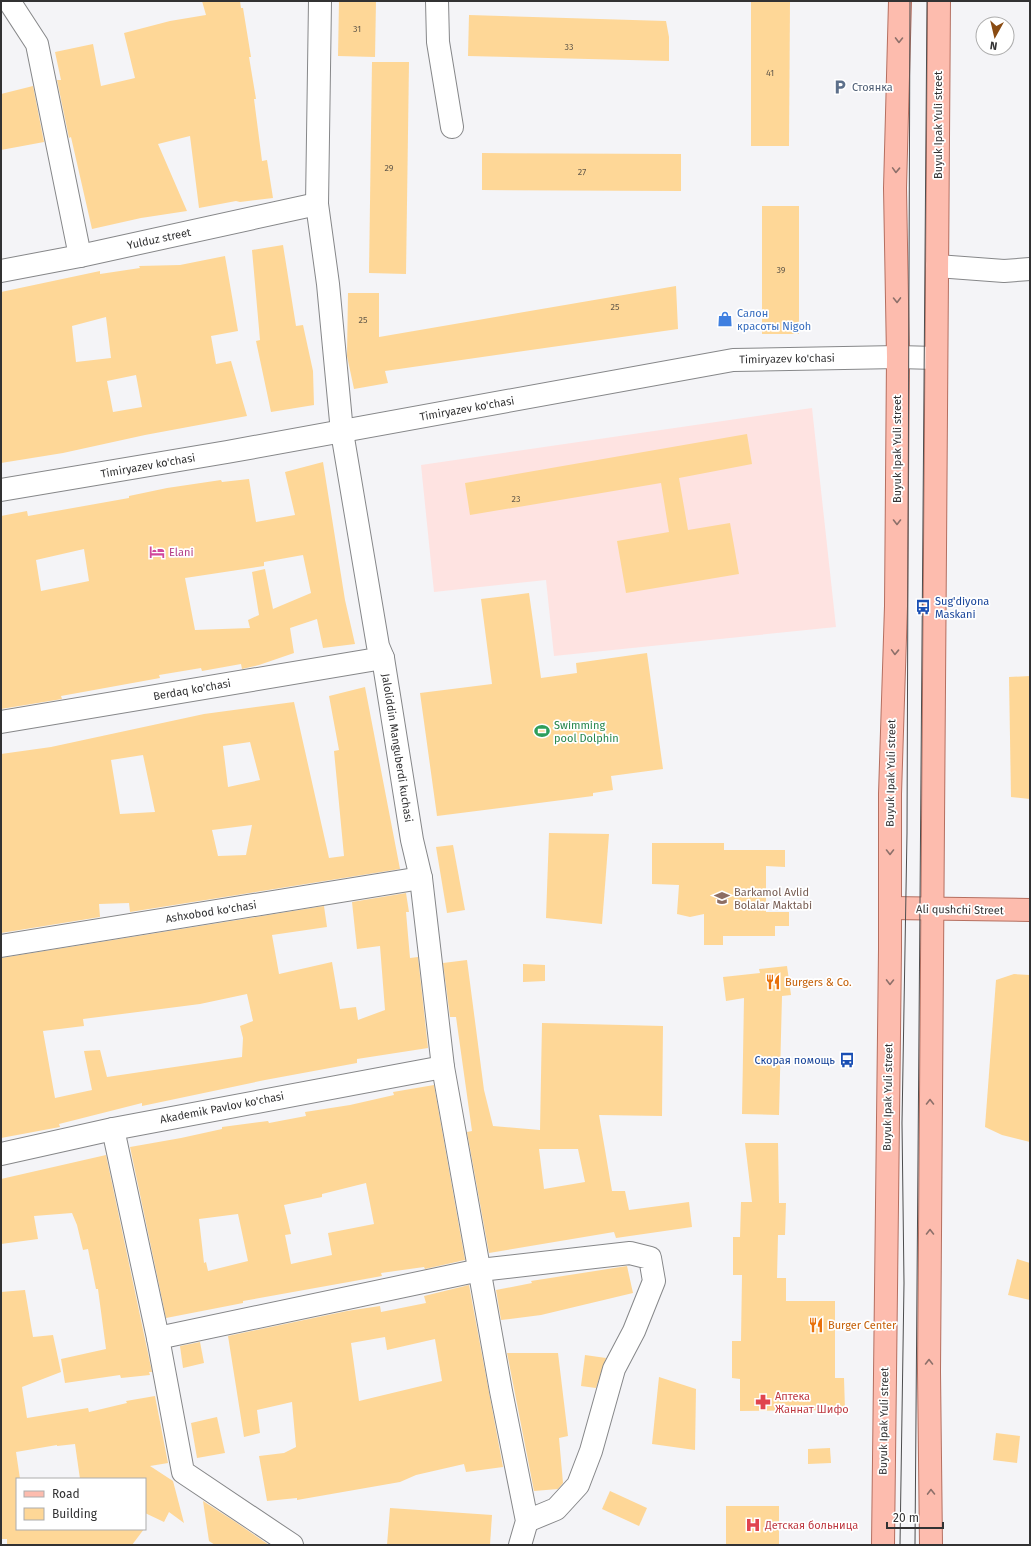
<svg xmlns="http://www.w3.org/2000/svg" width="1031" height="1546" font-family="'Fira Sans',sans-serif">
<rect width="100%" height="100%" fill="#f4f4f7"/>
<!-- education -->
<polygon fill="#fee3e1" points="812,408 836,627 554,656 546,580 434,592 421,465"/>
<!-- building -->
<g fill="#fed797" fill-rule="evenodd">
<polygon points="202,1 240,1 241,8 243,8 251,57 249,57 256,99 254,99 262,161 267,160 273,198 240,202 236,201 199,208 190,136 158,144 187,211 141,218 92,229 71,137 69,138 57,80 61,80 55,52 93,44 101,86 135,78 124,33 170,21 206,15"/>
<polygon points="339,1 376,1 375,57 338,56"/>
<polygon points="751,1 790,1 789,146 751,146"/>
<polygon points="469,15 666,21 669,37 669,61 468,56"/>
<polygon points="372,62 409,62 406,274 369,273"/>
<polygon points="33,86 44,142 1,150 1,94"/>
<polygon points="482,153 681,154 681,191 482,190"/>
<rect x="762" y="206" width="37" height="128"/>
<polygon points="283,245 296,326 303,325 313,371 314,405 271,412 256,341 260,340 252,250"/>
<path d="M225,256L238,331L211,336L216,364L231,361L247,416L145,435L63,453L1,463V292L100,271V274L140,268L139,266L180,265ZM106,317L111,358L76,362L72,326ZM136,375L142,407L113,412L107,381Z"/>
<polygon points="676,286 678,329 385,371 388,383 354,389 347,356 348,293 379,293 379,337"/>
<polygon points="747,434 752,464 679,478 688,530 730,523 739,574 626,593 617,541 669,532 661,483 470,515 465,483"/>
<path d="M323,462L345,600L355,644L323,648L317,619L290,628L294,653L259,665L242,669L241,664L202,671L201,668L159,675L160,678L61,696L62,699L1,709V516L27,511L28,516L129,498V496L167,488L221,480L222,482L249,479L256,522L295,515L285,472ZM84,549L89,581L41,591L36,560ZM303,555L311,593L273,609L265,569L252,572L259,615L248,620L250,628L195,630L185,578L264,566V562Z"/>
<polygon points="529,593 541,678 577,673 576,663 647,653 663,769 611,776 613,790 593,793 593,796 437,816 420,693 492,684 481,599"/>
<polygon points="1030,676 1030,799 1011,797 1009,677"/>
<path d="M365,687L400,869L130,912L129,903L99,904L100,917L1,933V754L51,747L204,714L294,702L329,858L344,856L334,751L339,750L329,696ZM250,742L260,780L228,787L223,746ZM143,755L155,812L120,814L111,760ZM252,825L246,855L218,856L212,830Z"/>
<polygon points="549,833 609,834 602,924 546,918"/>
<polygon points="652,843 724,843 724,850 785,850 785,867 766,866 766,912 789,912 789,926 775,926 775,936 723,936 723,945 704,945 704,914 690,917 677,914 679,885 652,884"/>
<polygon points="453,845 465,910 447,913 436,847"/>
<path d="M406,893L409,912H406L410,958L418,957L428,1048L357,1059V1063L265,1080L142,1106V1103L59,1124L60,1127L1,1138V958L324,906L327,927L272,935L279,974L332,962L340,1009L356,1007L358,1020L385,1010L380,946L357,949L352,902ZM247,994L253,1021L240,1026L243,1038L242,1057L107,1077L100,1050L84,1051L92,1090L55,1098L43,1031L84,1026L83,1019L200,1004Z"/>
<path d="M467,960L484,1090L493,1126L540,1130L542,1023L663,1026L662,1116L599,1115L612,1191H625L629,1210L689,1202L692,1227L616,1238L614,1232L489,1253L467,1132L472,1131L456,1017H450L443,963ZM539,1149H578L585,1182L544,1189Z"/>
<polygon points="523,964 545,965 545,981 523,982"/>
<polygon points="787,966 791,995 782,996 779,1115 742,1114 744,998 726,1001 723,977 760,973 759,969"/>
<polygon points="1014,974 1030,975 1030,1142 1002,1135 985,1127 996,980"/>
<path d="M434,1085L465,1260L425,1269L424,1267L381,1273L382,1276L243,1301V1303L166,1318L130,1147L181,1138L222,1129V1127L268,1121L269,1123L306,1116L305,1112L350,1105L394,1095L393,1092ZM366,1183L374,1224L328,1233L332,1255L291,1264L285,1235L291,1234L284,1205L322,1197V1194ZM238,1214L248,1261L208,1271L206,1262L204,1263L199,1219Z"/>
<polygon points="745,1143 778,1143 779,1203 786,1203 785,1235 778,1235 777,1278 786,1278 786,1301 835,1301 835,1378 844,1378 845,1410 740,1411 740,1379 732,1378 732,1341 741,1341 742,1275 733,1275 733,1237 740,1237 741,1202 752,1202"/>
<polygon points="106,1155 152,1372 149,1372 150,1375 121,1378 120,1375 65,1383 61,1359 106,1349 98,1289 96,1289 88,1249 83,1250 77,1225 72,1213 34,1216 38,1239 1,1244 1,1179"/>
<polygon points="1017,1259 1030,1263 1030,1300 1008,1295"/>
<polygon points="627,1266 633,1293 541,1315 501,1320 496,1290 532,1283 531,1281"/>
<path d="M469,1285L503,1467L466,1472L464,1464L416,1475L400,1482L297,1500V1498L267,1501L259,1456L284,1453L296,1447L292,1402L257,1410L260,1433L244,1437L228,1336L347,1311L380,1306L381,1312L426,1303L424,1296ZM385,1337L387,1350L435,1339L442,1381L359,1401L351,1343Z"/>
<polygon points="25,1290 33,1337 53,1335 61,1372 22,1387 27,1418 88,1408 89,1412 127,1403 126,1401 155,1396 168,1463 150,1466 173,1481 184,1523 169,1512 164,1522 145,1513 145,1479 80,1479 75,1444 57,1446 57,1445 16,1452 20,1479 17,1479 17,1529 144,1529 132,1545 7,1545 7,1539 1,1539 1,1292"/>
<polygon points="200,1342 204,1363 183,1368 180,1346"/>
<polygon points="507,1353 558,1353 568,1436 559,1438 563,1483 558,1489 534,1491"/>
<polygon points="585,1355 606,1358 596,1388 581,1386"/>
<polygon points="659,1377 696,1389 695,1450 652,1444"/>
<polygon points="217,1417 225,1453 197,1458 191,1423"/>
<polygon points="996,1433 1020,1436 1017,1463 993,1460"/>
<polygon points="830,1448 831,1463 808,1464 808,1449"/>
<polygon points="610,1491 647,1508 639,1526 602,1509"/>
<polygon points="203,1501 234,1521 269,1545 215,1545 209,1541"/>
<rect x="726" y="1506" width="53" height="39"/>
<polygon points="390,1508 492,1515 490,1545 387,1545"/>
</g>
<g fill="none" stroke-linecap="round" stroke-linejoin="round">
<!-- minor casing -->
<g stroke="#868789" stroke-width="24">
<g id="minor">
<polyline points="9,1 37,44 80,256"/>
<polyline points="320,1 317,204 328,284 342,432 378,646 383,658 412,840 421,878 443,1067 501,1391 527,1521 520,1545"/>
<polyline points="437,1 438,42 452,127"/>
<polyline points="937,266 1004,271 1030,269"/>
<polyline points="1,271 80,256 317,204"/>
<polyline points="1,490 227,452 733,360 898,357 936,358"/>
<polyline points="1,722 383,658"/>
<polyline points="1,946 421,878"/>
<polyline points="113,1129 158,1338 183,1472 292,1545"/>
<polyline points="1,1154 113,1129 443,1067"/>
<polyline points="158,1338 480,1270 630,1253 650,1258 654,1281 634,1331 614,1369 591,1451 578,1485 556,1509 527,1521"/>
</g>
</g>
<!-- major casing -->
<g stroke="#b56f60" stroke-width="24">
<g id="major">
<polyline points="891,908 1030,910"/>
<polyline points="883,1545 890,949 890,794 896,606 898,357 895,188 900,1"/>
<polyline points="931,1545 929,1372 939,1"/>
</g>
</g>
<!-- minor -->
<use href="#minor" stroke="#fff" stroke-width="22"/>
<!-- major -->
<use href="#major" stroke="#fdbcae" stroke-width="22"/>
<!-- tram -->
<g stroke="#4d4d4e" stroke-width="1">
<polyline points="900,1545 904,1283 902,1123 907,833 910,1"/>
<polyline points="915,1545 927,1"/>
</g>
</g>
<!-- one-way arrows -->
<defs><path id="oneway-chevron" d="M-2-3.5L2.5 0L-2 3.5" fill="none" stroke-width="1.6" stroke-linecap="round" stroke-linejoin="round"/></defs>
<g stroke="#8d706a">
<use href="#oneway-chevron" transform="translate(899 40) rotate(91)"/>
<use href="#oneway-chevron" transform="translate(896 170) rotate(92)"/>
<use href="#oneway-chevron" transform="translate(897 300) rotate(89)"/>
<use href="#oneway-chevron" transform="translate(897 522) rotate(90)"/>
<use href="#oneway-chevron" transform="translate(895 652) rotate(92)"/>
<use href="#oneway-chevron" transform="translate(890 852) rotate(90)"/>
<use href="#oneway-chevron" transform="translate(890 982) rotate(91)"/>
<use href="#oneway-chevron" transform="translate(930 1102) rotate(-90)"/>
<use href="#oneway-chevron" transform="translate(930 1232) rotate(-90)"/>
<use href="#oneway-chevron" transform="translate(929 1362) rotate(-90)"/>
<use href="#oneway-chevron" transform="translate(931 1492) rotate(-91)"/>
</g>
<!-- icons -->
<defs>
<g id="parking-bare" transform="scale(1.2)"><path d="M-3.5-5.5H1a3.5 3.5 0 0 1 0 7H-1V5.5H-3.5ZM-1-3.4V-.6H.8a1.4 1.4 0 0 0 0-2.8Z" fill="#5c6f8a" stroke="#fff" stroke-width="2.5" paint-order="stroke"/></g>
<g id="shop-bare" transform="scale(1.2)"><path d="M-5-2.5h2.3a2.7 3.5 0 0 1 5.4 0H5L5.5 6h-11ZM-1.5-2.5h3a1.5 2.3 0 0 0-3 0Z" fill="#3f7fe0" stroke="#fff" stroke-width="2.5" paint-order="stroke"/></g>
<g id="hotel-bare" transform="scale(1.2)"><path d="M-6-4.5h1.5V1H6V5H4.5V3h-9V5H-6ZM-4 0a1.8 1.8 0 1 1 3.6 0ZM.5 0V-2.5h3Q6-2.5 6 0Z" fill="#d1479c" stroke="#fff" stroke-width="2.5" paint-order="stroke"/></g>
<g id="bus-bare" transform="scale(1.2)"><path d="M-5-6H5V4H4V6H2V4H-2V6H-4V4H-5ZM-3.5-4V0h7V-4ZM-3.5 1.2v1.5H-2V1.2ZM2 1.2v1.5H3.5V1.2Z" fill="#1a4fb4" stroke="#fff" stroke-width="2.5" paint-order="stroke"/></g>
<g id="stadium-bare" transform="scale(1.2)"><path d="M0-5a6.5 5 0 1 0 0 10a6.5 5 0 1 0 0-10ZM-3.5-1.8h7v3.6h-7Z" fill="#2e9e5b" stroke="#fff" stroke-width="2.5" paint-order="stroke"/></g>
<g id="school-bare" transform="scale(1.2)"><path d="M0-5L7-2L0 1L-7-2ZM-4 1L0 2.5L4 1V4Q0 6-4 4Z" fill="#8d6e63" stroke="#fff" stroke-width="2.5" paint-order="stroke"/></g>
<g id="restaurant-bare" transform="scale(1.2)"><path d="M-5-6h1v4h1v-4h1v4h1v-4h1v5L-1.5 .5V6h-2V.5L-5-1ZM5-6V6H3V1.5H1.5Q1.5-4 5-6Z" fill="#e8710a" stroke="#fff" stroke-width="2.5" paint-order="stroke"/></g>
<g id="pharmacy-bare" transform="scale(1.2)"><path d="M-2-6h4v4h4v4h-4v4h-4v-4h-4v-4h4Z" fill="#e0444e" stroke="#fff" stroke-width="2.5" paint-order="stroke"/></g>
<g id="hospital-bare" transform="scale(1.2)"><path d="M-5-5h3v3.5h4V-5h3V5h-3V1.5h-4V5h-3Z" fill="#e0444e" stroke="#fff" stroke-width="2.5" paint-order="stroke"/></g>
</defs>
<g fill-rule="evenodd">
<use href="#parking-bare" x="840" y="87"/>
<use href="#shop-bare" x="725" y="319"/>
<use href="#hotel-bare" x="157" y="552"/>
<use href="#bus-bare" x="923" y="607"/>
<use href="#stadium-bare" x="542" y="731"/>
<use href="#school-bare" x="722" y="898"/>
<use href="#restaurant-bare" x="773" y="982"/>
<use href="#bus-bare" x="847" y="1060"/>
<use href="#restaurant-bare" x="816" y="1325"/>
<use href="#pharmacy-bare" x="763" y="1402"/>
<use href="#hospital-bare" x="753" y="1525"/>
</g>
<g text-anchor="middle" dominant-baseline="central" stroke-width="3.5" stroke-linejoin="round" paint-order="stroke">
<!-- number labels -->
<g font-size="9" fill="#655b4c">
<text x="357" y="29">31</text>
<text x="569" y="47">33</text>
<text x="770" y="73">41</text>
<text x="389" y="168">29</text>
<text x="582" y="172">27</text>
<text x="781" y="270">39</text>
<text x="615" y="307">25</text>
<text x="363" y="320">25</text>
<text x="516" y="499">23</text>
</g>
<!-- service labels -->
<g font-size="11" fill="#4e5e75" stroke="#fff" text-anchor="start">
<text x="852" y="87">Стоянка</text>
</g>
<!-- street labels -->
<g font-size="11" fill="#323233" stroke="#fff">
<text transform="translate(938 125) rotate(-90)">Buyuk Ipak Yuli street</text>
<text transform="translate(159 239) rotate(-12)">Yulduz street</text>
<text transform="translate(787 359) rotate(-1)">Timiryazev ko'chasi</text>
<text transform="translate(467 409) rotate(-10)">Timiryazev ko'chasi</text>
<text transform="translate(897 449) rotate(-90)">Buyuk Ipak Yuli street</text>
<text transform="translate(148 466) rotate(-10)">Timiryazev ko'chasi</text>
<text transform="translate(192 690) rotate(-10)">Berdaq ko'chasi</text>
<text transform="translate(397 748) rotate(81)">Jaloliddin Manguberdi kuchasi</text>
<text transform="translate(891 773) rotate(-89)">Buyuk Ipak Yuli street</text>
<text transform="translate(960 910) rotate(1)">Ali qushchi Street</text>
<text transform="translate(211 912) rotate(-9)">Ashxobod ko'chasi</text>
<text transform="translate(888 1097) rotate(-89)">Buyuk Ipak Yuli street</text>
<text transform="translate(222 1108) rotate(-11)">Akademik Pavlov ko'chasi</text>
<text transform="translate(884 1421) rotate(-89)">Buyuk Ipak Yuli street</text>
</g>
<!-- shop labels -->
<g font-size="11" fill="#366cbe" stroke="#fff" text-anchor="start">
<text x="737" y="313">Салон<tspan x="737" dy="13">красоты Nigoh</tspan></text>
</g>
<!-- hotel labels -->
<g font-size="11" fill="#b23c85" stroke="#fff" text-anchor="start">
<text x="169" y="552">Elani</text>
</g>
<!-- transit labels -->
<g font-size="11" fill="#164399" stroke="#fff" text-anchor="start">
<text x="935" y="601">Sug'diyona<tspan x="935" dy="13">Maskani</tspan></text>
<text x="835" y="1060" text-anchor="end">Скорая помощь</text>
</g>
<!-- leisure labels -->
<g font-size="11" fill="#27864d" stroke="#fff" text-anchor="start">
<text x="554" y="725">Swimming<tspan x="554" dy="13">pool Dolphin</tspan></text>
</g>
<!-- education labels -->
<g font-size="11" fill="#785e54" stroke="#fff" text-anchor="start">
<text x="734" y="892">Barkamol Avlid<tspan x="734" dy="13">Bolalar Maktabi</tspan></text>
</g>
<!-- food labels -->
<g font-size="11" fill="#c56008" stroke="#fff" text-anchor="start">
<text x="785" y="982">Burgers &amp; Co.</text>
<text x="828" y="1325">Burger Center</text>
</g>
<!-- health labels -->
<g font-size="11" fill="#be3a42" stroke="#fff" text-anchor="start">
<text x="775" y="1396">Аптека<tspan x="775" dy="13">Жаннат Шифо</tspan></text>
<text x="765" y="1525">Детская больница</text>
</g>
</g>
<!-- border -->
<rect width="1031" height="1546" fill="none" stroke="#323233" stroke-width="4"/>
<!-- legend -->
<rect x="16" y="1478" width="130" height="52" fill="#ffffff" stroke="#adadad"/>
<rect x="24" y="1491" width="20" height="6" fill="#fdbcae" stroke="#adadad"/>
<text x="52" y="1498" font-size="12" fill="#323233">Road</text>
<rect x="24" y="1508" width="20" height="12" fill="#fed797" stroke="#adadad"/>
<text x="52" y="1518" font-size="12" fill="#323233">Building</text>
<!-- north arrow -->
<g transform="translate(995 36) rotate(188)"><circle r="19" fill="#ffffff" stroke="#adadad"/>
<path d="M0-3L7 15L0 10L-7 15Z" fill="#8a4b12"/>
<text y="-6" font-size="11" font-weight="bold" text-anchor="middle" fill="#323233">N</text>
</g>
<!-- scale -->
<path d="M887 1522v6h56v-6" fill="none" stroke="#323233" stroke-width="2"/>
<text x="893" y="1522" font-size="12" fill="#323233" stroke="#ffffff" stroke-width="3" paint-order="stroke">20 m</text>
</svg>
